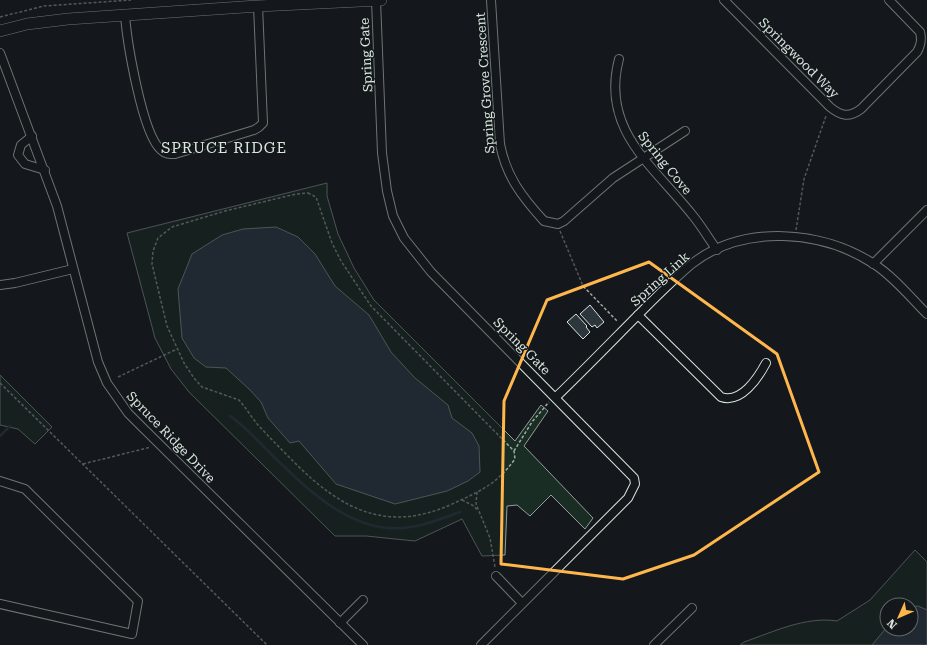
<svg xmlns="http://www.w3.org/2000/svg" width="927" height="645" font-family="'Roboto Serif',serif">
<rect width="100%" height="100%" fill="#14181c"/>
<!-- green -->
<g fill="#1a2d24" stroke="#939e99" fill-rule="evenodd">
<polygon points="327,183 327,196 338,234 354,268 374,300 515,441 541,405 548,411 524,446 593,518 585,529 551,495 530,516 517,505 507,506 505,555 482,556 462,519 415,541 366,536 335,536 189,392 171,369 155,338 127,233"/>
<polygon points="0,375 52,427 35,444 18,429 0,425"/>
<path d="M915,550L927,562V645H740L744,642C773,632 806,616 837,621L870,600ZM887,605H911V629H887Z"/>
</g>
<!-- water -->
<g fill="#2f3f4d" stroke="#939e99">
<polygon points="276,227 298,237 315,254 335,286 369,315 391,352 415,378 448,405 452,418 472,433 479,446 480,472 468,481 447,491 395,504 336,484 299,441 290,443 268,418 261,402 249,389 226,368 206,367 194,358 182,338 178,289 192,254 222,235 243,229"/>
<polygon points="918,606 927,610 927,645 872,645 887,627 887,629 911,629 911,607"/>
</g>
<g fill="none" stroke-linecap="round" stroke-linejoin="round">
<!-- stream -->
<g stroke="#2f3f4d" stroke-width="2.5">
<path d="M230,416C246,427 259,442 272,455C308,490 355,537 410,527C427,525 443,518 460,512"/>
<polyline points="0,436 10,426"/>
</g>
</g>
<!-- building -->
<g fill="#2c363c" stroke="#d8e6dc">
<polygon points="590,305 604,322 597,328 595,325 592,327 580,314"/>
<polygon points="576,314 587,326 586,327 590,332 583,339 567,322"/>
</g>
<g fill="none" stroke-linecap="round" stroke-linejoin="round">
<!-- street casing -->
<g stroke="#d8e6dc" stroke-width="10">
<g id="street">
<polyline points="376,0 382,153 387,191 393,216 404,238 431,272 634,478 635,484 628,498 481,645"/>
<path d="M491,0L500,144C506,176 522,197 544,221L558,224L564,221L613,178L685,131"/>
<path d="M724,0L830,107C841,116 849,118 861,109L917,52C921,45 922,40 920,32L889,0"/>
<path d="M125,15C127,41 142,134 161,150C165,154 170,154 175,154L254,130L259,127L263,123L258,6"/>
<polyline points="0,53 57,206 98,362 107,383 128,413 143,428 363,645"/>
<path d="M619,59C600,131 655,167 694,217C702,227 709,239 717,250"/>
<polyline points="32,136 21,145 18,155 25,164 45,170"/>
<polyline points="873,264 927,210"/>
<polyline points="0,285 15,283 73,269"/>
<path d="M638,315L721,397C741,404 758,378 766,363"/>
<path d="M556,397C586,368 615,338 644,309C660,293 676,277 693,263C744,224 822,230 874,264C894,277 910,297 927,314"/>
<polyline points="0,481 25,489 138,601 132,634 0,604"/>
<polyline points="496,576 522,603"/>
<polyline points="340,623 363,600"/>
<polyline points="654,645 692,608"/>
</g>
</g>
<!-- secondary casing -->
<g stroke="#d8e6dc" stroke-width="12">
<polyline id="secondary" points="0,31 27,24 68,19 258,6 381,0"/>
</g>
<!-- path -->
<g stroke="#9da8a2" stroke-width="1.5" stroke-dasharray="3 2" stroke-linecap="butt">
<polyline points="0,17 44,6 131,0"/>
<path d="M308,193L316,197L332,243L341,261L371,306L514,451L515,459C495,486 480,491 450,505C386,533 341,509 295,463C283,451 271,439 259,426C252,418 246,408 239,400L202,387L194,378L184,363L167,326L152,264L153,251L158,238L172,227L225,211L296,194Z"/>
<polyline points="796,230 804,179 826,116"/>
<polyline points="560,231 583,286 618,322"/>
<polyline points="118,377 177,349"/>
<polyline points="0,383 267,645"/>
<polyline points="514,451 532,422 549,402"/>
<polyline points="83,464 151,447"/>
<polyline points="477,492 476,504 490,538 495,567"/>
<polyline points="462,500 474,506 478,511"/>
</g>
<!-- street -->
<use href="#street" stroke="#14181c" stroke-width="8"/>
<!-- secondary -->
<use href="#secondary" stroke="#14181c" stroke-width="11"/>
</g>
<!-- marked area -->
<path d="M0 0H927V645H0ZM649,262L777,354L819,472L694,555L623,579L501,564L504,401L547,300Z" fill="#14181c" fill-opacity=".55" fill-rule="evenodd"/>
<path fill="none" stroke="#ffb74d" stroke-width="3" stroke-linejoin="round" d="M649,262L777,354L819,472L694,555L623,579L501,564L504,401L547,300Z"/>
<g text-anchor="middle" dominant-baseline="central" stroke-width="3" stroke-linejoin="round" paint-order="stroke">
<!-- street labels -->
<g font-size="13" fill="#d8e6dc" stroke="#14181c">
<text transform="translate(366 55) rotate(-93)">Spring Gate</text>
<text transform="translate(799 58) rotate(45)">Springwood Way</text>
<text transform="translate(485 83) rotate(-94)">Spring Grove Crescent</text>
<text transform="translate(665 163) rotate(51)">Spring Cove</text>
<text transform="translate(660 279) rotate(-42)">Spring Link</text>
<text transform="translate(522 346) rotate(45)">Spring Gate</text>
<text transform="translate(171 437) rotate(46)">Spruce Ridge Drive</text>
</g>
<!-- quarter labels -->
<g font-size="15" letter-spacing="1" fill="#d8e6dc" stroke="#14181c">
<text x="224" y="148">SPRUCE RIDGE</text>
</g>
</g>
<!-- north arrow -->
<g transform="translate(899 617) rotate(225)"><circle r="19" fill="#14181c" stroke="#626a69"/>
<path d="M0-3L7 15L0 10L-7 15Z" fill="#ffb74d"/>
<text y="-6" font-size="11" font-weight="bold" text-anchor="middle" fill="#d8e6dc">N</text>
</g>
</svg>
